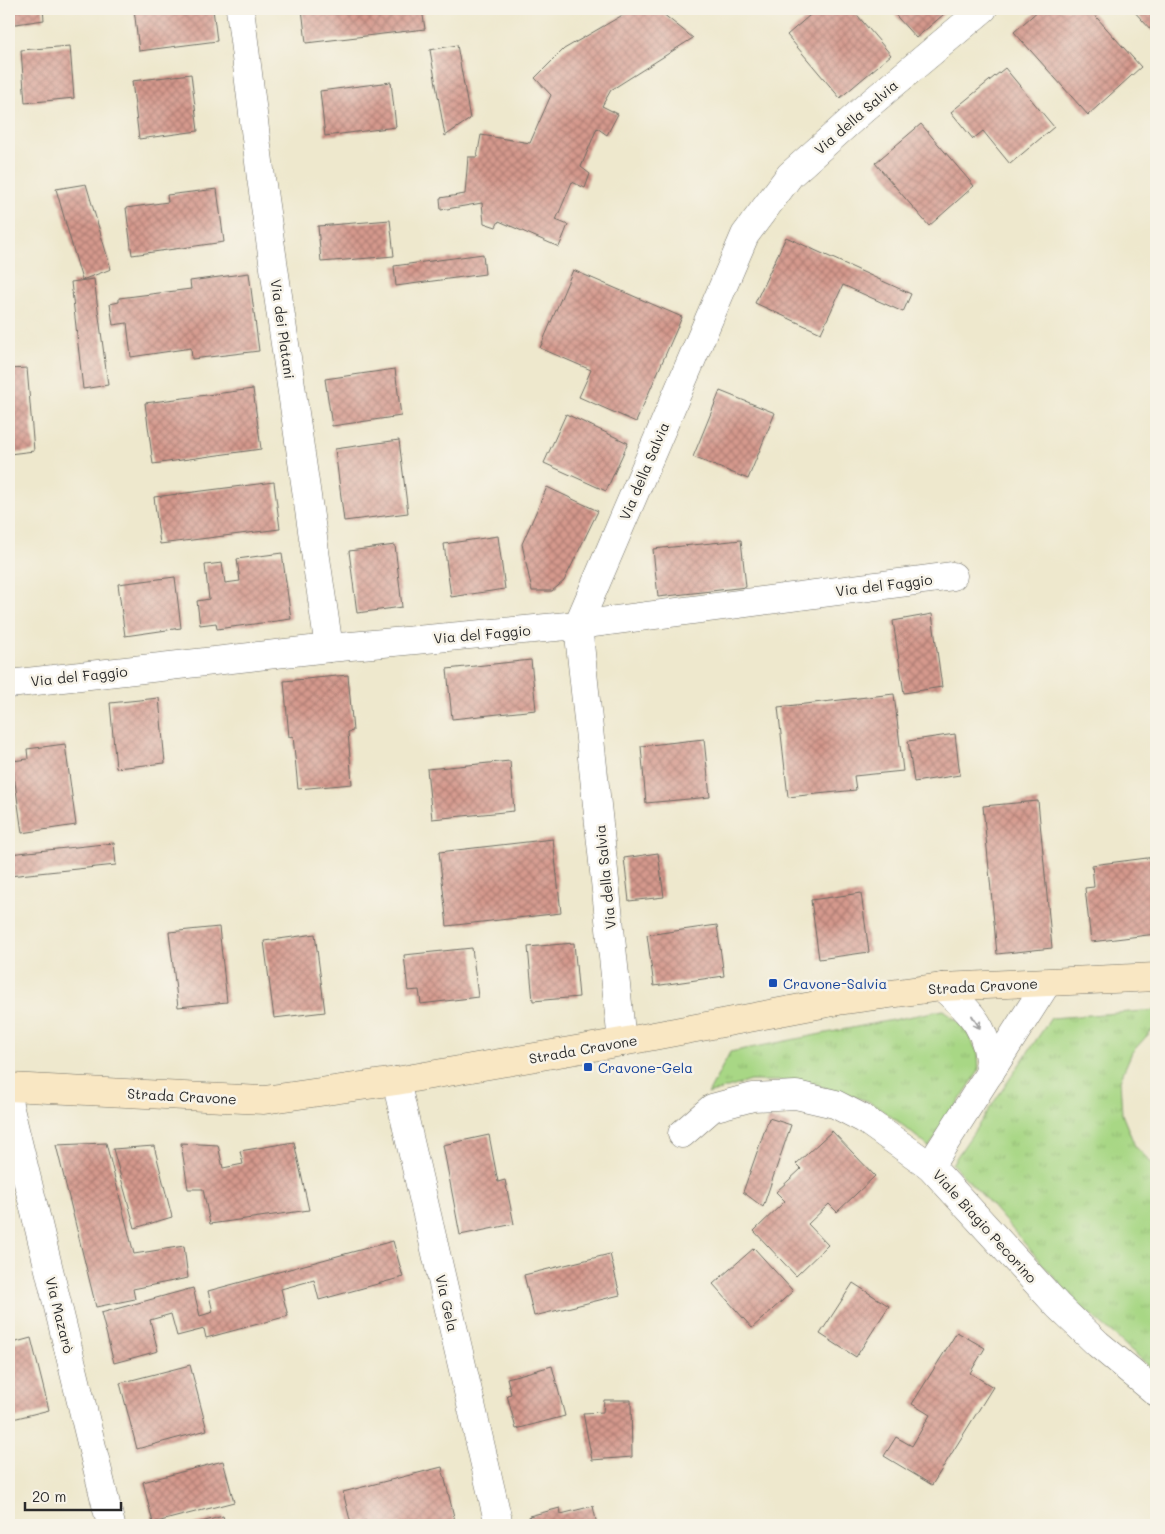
<svg xmlns="http://www.w3.org/2000/svg" width="1165" height="1534" font-family="Mali,sans-serif">
<defs>
<pattern id="grass-tufts" width="24" height="20" patternUnits="userSpaceOnUse" patternTransform="scale(1.25)"><rect width="24" height="20" fill="#a8d785"/><path d="M3 7l-1-3M5 7V3M7 7l1-3M15 17l-1-3M17 17v-4M19 17l1-3" fill="none" stroke="#91b973"/></pattern>
<pattern id="building-cross-hatch" width="8" height="8" patternUnits="userSpaceOnUse" patternTransform="scale(1.25)"><rect width="8" height="8" fill="#d5998d"/><path d="M0 0l8 8M0 8l8-8" fill="none" stroke="#ad7d73"/></pattern>
</defs>
<rect width="100%" height="100%" fill="#f7f3e8"/>
<filter id="ink" filterUnits="userSpaceOnUse"><feTurbulence type="fractalNoise" baseFrequency=".02" numOctaves="2"/><feDisplacementMap in="SourceGraphic" scale="10" xChannelSelector="R" yChannelSelector="G"/><feConvolveMatrix kernelMatrix="1 2 1 2 8 2 1 2 1" color-interpolation-filters="sRGB"/></filter>
<filter id="wash" filterUnits="userSpaceOnUse"><feTurbulence type="fractalNoise" baseFrequency=".0096" numOctaves="4" result="noise"/><feDisplacementMap in="SourceGraphic" scale="20" xChannelSelector="R" yChannelSelector="G"/><feGaussianBlur stdDeviation="1.12" result="paint"/><feColorMatrix in="noise" values="0 0 0 0 0 0 0 0 0 0 0 0 0 0 0 0 0 1.4 0 .05"/><feComposite in="paint" operator="in"/></filter>
<g filter="url(#wash)">
<rect width="100%" height="100%" fill="#eee8cd"/>
<!-- grass -->
<g fill="url(#grass-tufts)" stroke="#6a8158">
<polygon points="943,1010 956,1020 967,1033 978,1053 979,1071 929,1147 896,1120 868,1101 803,1081 750,1081 708,1094 730,1052"/>
<polygon points="1156,1010 1156,1026 1132,1052 1120,1080 1122,1114 1135,1146 1156,1167 1156,1372 1073,1299 986,1199 952,1164 1051,1018"/>
</g>
<g id="blocks">
<!-- building -->
<g fill="url(#building-cross-hatch)">
<polygon points="9,9 43,9 44,20 9,25"/>
<polygon points="134,9 213,9 217,41 139,51"/>
<polygon points="302,9 422,9 425,29 306,43"/>
<polygon points="633,9 657,9 693,38 611,90 602,106 618,114 607,135 597,128 581,167 590,174 585,188 572,182 556,220 568,225 559,247 499,221 496,227 484,223 482,203 441,210 440,198 465,194 468,157 477,157 481,135 530,143 551,95 535,78 564,49"/>
<polygon points="817,9 852,9 891,55 840,98 787,35"/>
<polygon points="890,9 950,9 916,38"/>
<polygon points="1040,9 1089,9 1141,67 1088,115 1014,32"/>
<polygon points="1132,9 1156,9 1156,28 1152,31"/>
<polygon points="457,45 470,119 445,136 430,50"/>
<polygon points="70,46 74,98 25,103 21,50"/>
<polygon points="1005,68 1054,127 1010,164 983,131 973,139 951,112"/>
<polygon points="191,74 198,131 139,139 132,81"/>
<polygon points="391,82 396,127 325,136 320,91"/>
<polygon points="921,124 974,186 929,226 875,163"/>
<polygon points="86,184 111,269 82,280 56,189"/>
<polygon points="217,189 224,242 132,255 126,208 168,202 167,195"/>
<polygon points="390,220 394,256 321,262 318,226"/>
<polygon points="786,237 911,294 903,312 843,285 821,333 755,303"/>
<polygon points="483,254 485,274 396,286 394,266"/>
<polygon points="573,270 682,317 636,422 579,397 591,370 540,348"/>
<polygon points="249,273 259,351 192,359 191,348 131,357 127,323 113,325 110,304 119,302 119,298 191,289 190,281"/>
<polygon points="94,279 108,385 83,389 71,282"/>
<polygon points="27,368 34,451 9,454 9,369"/>
<polygon points="395,369 401,416 332,426 325,379"/>
<polygon points="253,389 261,449 153,464 145,403"/>
<polygon points="720,391 775,413 748,479 693,457"/>
<polygon points="566,414 628,443 606,491 544,463"/>
<polygon points="399,440 408,513 344,521 335,449"/>
<polygon points="274,482 280,529 160,544 154,497"/>
<polygon points="547,487 598,511 564,581 552,591 532,591 522,544"/>
<polygon points="498,536 505,589 451,597 444,544"/>
<polygon points="741,540 746,587 658,597 653,549"/>
<polygon points="395,545 402,607 357,613 349,551"/>
<polygon points="282,553 291,619 217,629 216,623 200,625 197,601 209,599 205,565 222,563 225,583 240,581 237,559"/>
<polygon points="175,577 181,628 125,636 118,584"/>
<polygon points="932,614 942,687 904,693 893,621"/>
<polygon points="531,660 536,710 452,719 447,669"/>
<polygon points="348,675 353,731 348,732 352,784 298,789 293,736 289,737 284,681"/>
<polygon points="894,694 903,771 854,776 856,790 788,797 778,707"/>
<polygon points="159,698 165,763 116,768 110,703"/>
<polygon points="955,734 960,775 914,782 908,741"/>
<polygon points="704,739 710,797 646,803 641,746"/>
<polygon points="65,744 76,825 22,833 12,761 28,759 27,749"/>
<polygon points="510,761 514,811 432,819 427,769"/>
<polygon points="1038,801 1052,948 997,954 983,806"/>
<polygon points="553,839 561,913 447,926 439,852"/>
<polygon points="114,843 116,865 9,876 9,854"/>
<polygon points="658,853 664,897 629,901 624,858"/>
<polygon points="1155,857 1156,934 1091,942 1085,888 1094,887 1092,865"/>
<polygon points="861,893 869,952 819,959 811,900"/>
<polygon points="717,925 724,976 654,986 647,935"/>
<polygon points="219,927 227,1002 178,1007 169,932"/>
<polygon points="315,934 325,1012 274,1018 264,941"/>
<polygon points="574,943 579,997 533,1001 528,947"/>
<polygon points="472,948 478,997 421,1004 419,990 408,991 404,955"/>
<polygon points="769,1118 791,1125 763,1207 743,1192"/>
<polygon points="832,1131 875,1176 837,1212 829,1204 808,1224 828,1245 796,1276 754,1231 785,1201 776,1192 801,1169 796,1164"/>
<polygon points="489,1135 498,1182 505,1180 514,1224 460,1235 443,1145"/>
<polygon points="294,1142 309,1210 210,1224 203,1189 188,1189 181,1143 218,1145 223,1168 243,1164 240,1151"/>
<polygon points="106,1143 134,1254 184,1246 188,1278 133,1289 135,1299 96,1307 56,1145"/>
<polygon points="154,1146 172,1217 135,1228 113,1149"/>
<polygon points="393,1241 403,1277 319,1300 314,1280 281,1289 288,1316 206,1338 204,1329 177,1336 171,1314 150,1320 158,1351 114,1363 101,1313 193,1288 200,1316 213,1312 208,1291"/>
<polygon points="754,1248 793,1291 752,1328 713,1284"/>
<polygon points="610,1254 620,1295 534,1316 524,1275"/>
<polygon points="853,1283 889,1306 856,1357 820,1334"/>
<polygon points="957,1332 985,1348 970,1373 993,1387 932,1485 884,1456 896,1437 912,1446 930,1415 912,1404"/>
<polygon points="31,1338 49,1410 9,1420 9,1344"/>
<polygon points="190,1365 207,1430 137,1449 120,1383"/>
<polygon points="552,1366 565,1416 516,1429 507,1395 511,1394 507,1378"/>
<polygon points="604,1400 631,1400 632,1457 592,1460 583,1413 603,1412"/>
<polygon points="223,1461 234,1502 153,1523 143,1482"/>
<polygon points="442,1467 456,1525 367,1525 366,1521 351,1524 343,1492"/>
<polygon points="593,1506 597,1525 532,1525 529,1516 560,1508 561,1514"/>
<polygon points="223,1516 226,1525 191,1525"/>
</g>
</g>
</g>
<g filter="url(#ink)">
<use href="#blocks" fill-opacity="0" stroke="#6f6d64" stroke-width="1"/>
<g fill="none" stroke-linecap="round" stroke-linejoin="round">
<!-- street casing -->
<g stroke="#6f6d64" stroke-width="29">
<g id="street">
<polyline points="240,9 261,178 329,648"/>
<polyline points="9,684 329,648 578,625 953,576"/>
<polyline points="1047,983 930,1166 1058,1306 1098,1344 1156,1392"/>
<path d="M942,987C973,1013 989,1030 990,1073"/>
<polyline points="622,1042 578,625 745,235 790,175 865,108 983,9"/>
<polyline points="396,1081 499,1525"/>
<polyline points="9,1105 111,1525"/>
<polyline points="682,1134 712,1108 753,1097 796,1095 835,1104 864,1119 930,1166"/>
</g>
</g>
<!-- secondary casing -->
<g stroke="#6f6d64" stroke-width="29">
<polyline id="secondary" points="9,1087 264,1100 396,1081 622,1042 838,1001 942,987 1156,977"/>
</g>
<!-- street -->
<use href="#street" stroke="#fff" stroke-width="28"/>
<!-- secondary -->
<use href="#secondary" stroke="#f9e7c3" stroke-width="28"/>
</g>
<!-- one-way arrows -->
<defs><path id="oneway-shaft" d="M-6 0H5M1.5-3L5.5 0L1.5 3" fill="none" stroke-width="1.6" stroke-linecap="round" stroke-linejoin="round" transform="scale(1.25)"/></defs>
<use stroke="#a0a0a0" href="#oneway-shaft" transform="translate(976 1022) rotate(58)"/>
</g>
<!-- markers -->
<g fill="#1a4fb4" stroke="#f7f3e8" stroke-width="2">
<rect x="768" y="978" width="10" height="10" rx="2.5"/>
<rect x="583" y="1062" width="10" height="10" rx="2.5"/>
</g>
<g text-anchor="middle" dominant-baseline="central" stroke-width="5" stroke-linejoin="round" paint-order="stroke">
<!-- street labels -->
<g font-size="14" fill="#2b2b2b" stroke="#f7f3e8">
<text transform="translate(856 117) rotate(-41)">Via della Salvia</text>
<text transform="translate(283 329) rotate(82)">Via dei Platani</text>
<text transform="translate(644 471) rotate(-67)">Via della Salvia</text>
<text transform="translate(884 585) rotate(-7)">Via del Faggio</text>
<text transform="translate(482 634) rotate(-5)">Via del Faggio</text>
<text transform="translate(79 676) rotate(-6)">Via del Faggio</text>
<text transform="translate(605 877) rotate(-96)">Via della Salvia</text>
<text transform="translate(983 986) rotate(-3)">Strada Cravone</text>
<text transform="translate(583 1049) rotate(-10)">Strada Cravone</text>
<text transform="translate(182 1096) rotate(3)">Strada Cravone</text>
<text transform="translate(985 1226) rotate(48)">Viale Biagio Pecorino</text>
<text transform="translate(447 1303) rotate(77)">Via Gela</text>
<text transform="translate(60 1315) rotate(76)">Via Mazarò</text>
</g>
<!-- transit labels -->
<g font-size="14" fill="#164399" stroke="#f7f3e8" text-anchor="start">
<text x="783" y="983">Cravone-Salvia</text>
<text x="598" y="1067">Cravone-Gela</text>
</g>
</g>
<!-- margin -->
<rect width="1165" height="1534" fill="none" stroke="#f7f3e8" stroke-width="30"/>
<!-- scale -->
<path d="M25 1502v8h96v-8" fill="none" stroke="#2b2b2b" stroke-width="2.5"/>
<text x="32" y="1502" font-size="15" fill="#2b2b2b" stroke="#f7f3e8" stroke-width="4" paint-order="stroke">20 m</text>
</svg>
